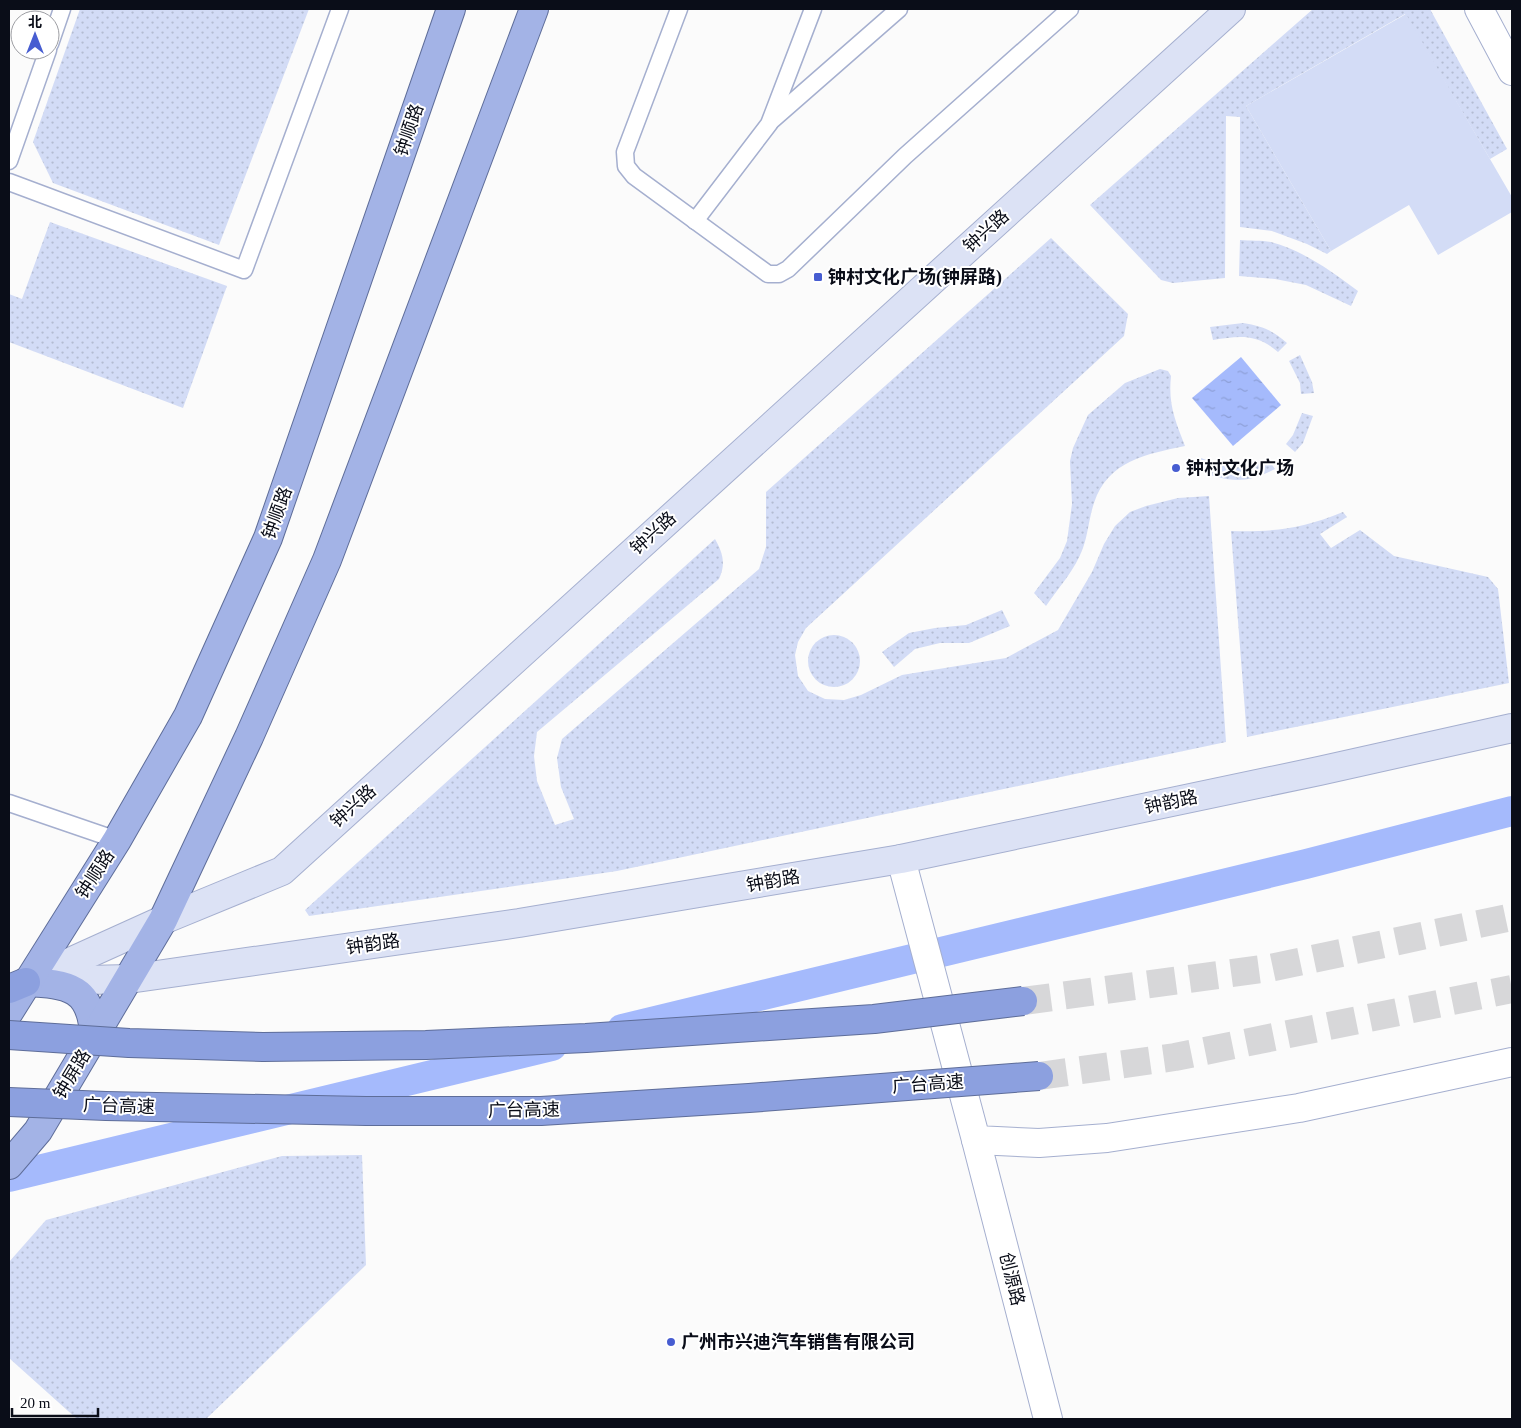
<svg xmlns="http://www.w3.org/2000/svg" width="1521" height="1428" font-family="'Times New Roman','Noto Sans SC',serif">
<defs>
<pattern id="grass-dots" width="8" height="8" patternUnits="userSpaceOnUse" patternTransform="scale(1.25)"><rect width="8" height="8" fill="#d3dcf6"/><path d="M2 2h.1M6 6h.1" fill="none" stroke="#b4bcd2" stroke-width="1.8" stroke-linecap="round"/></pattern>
<pattern id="water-ripples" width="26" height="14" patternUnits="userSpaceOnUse" patternTransform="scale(1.25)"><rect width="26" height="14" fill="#a5bafc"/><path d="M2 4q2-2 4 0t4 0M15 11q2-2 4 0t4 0" fill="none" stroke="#8d9fd7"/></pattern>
</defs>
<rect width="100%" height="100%" fill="#fbfbfb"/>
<!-- grass -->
<g fill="url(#grass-dots)">
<polygon points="80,9 309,9 219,245 53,183 33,142"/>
<polygon points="1313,9 1430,9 1507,149 1490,159 1405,14 1246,106 1331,251 1327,254 1307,244 1272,231 1240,227 1240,117 1226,116 1225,278 1173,283 1161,280 1090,205"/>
<polygon points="50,222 227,286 183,408 9,342 9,294 22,299"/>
<path d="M1051,238L1128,314L1124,336L806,628L798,642L795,655L798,676L808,691L825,699L844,700L861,695L902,675L1006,658L1058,630L1092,572L1104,544L1115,526L1130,512L1146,506L1178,498L1209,496L1226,742L617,871L309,916L305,910L715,539C723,553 726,564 719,579L537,732L534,756L537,781L555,825L574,819L561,787L557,758L562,739L759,569L766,547V492Z"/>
<path d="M1240,240C1250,241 1261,240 1271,242C1304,251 1331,271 1358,291L1351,306L1306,285L1275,279L1239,276Z"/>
<path d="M1243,323C1262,326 1272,330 1287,343L1278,352C1256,333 1239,336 1213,340L1210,327Z"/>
<polygon points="1300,355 1312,382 1314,393 1301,394 1300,383 1289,361"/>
<path d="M1160,369L1168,371L1171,376C1168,404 1175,420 1185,446C1146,454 1108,461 1094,503C1089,518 1088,534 1083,548C1075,570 1059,587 1046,606L1034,593L1060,558L1067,541L1072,504L1070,461L1073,448L1088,415L1125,383Z"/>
<polygon points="1302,413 1313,416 1303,443 1295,452 1286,444 1293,435"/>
<path d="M1201,458C1227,467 1243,473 1268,459L1275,469C1245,485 1228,482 1197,470Z"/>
<path d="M1343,512L1347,517L1320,534L1331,548L1360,530L1394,556L1488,577L1498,589L1509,683L1247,737L1231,531C1275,532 1301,529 1343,512Z"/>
<polygon points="1002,610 1010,626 969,643 940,643 915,649 894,667 882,652 909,633 935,628 966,625"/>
<circle cx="834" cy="661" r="26"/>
<polygon points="362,1155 366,1265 206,1419 77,1419 9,1358 9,1262 46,1220 282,1156"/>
</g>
<!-- garden -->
<polygon fill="#d3dcf6" points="1406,14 1512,197 1512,212 1438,255 1409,205 1331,251 1246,106"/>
<!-- water -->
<polygon fill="url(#water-ripples)" points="1241,357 1281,405 1233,446 1192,398"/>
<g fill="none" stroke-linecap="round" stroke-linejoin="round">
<!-- canal -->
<g stroke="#a5bafc" stroke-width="30">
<polyline points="622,1029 1306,864 1512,811"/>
<polyline points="9,1177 552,1046"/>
</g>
<!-- motorway-tunnel -->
<g stroke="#d7d7d9" stroke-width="28" stroke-dasharray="28 14" stroke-linecap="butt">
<polyline points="1023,1001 1270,968 1512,917"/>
<polyline points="1039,1076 1175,1057 1512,989"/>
</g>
<!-- service casing -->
<g stroke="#a5afcf" stroke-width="19">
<g id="service">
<polyline points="679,9 625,152 626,166 634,176 768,274 779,274 788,269 905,156 1070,9"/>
<polyline points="50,44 62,9"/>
<polyline points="771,121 899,9"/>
<polyline points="9,161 48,50"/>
<polyline points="9,182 244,270 340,9"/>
<polyline points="695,221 769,124 813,9"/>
<polyline points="9,803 117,840"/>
</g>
</g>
<!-- minor casing -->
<g stroke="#a5afcf" stroke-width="30">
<polyline id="minor" points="976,1140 1048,1419"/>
</g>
<!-- tertiary casing -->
<g stroke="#a5afcf" stroke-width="30">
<g id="tertiary">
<polyline points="1479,9 1512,71"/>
<polyline points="901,859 976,1140 1039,1143 1107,1138 1299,1108 1512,1062"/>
</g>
</g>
<!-- secondary casing -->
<g stroke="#a5afcf" stroke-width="30">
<g id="secondary">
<polyline points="45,981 129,979 519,923 901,859 1319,771 1512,728"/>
<polyline points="26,982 163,920 282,871 1231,9"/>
</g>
</g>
<!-- trunk casing -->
<g stroke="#5e6d99" stroke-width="30">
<g id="trunk">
<path d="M26,982C68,984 92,987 94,1036"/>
<polyline points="9,1012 117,840 188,716 268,538 451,9"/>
<polyline points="9,1165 38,1131 163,920 249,737 327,560 534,9"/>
</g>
</g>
<!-- motorway casing -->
<g stroke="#5e6d99" stroke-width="30">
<polyline id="motorway" points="9,989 26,982"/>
</g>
<!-- service -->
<use href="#service" stroke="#fff" stroke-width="16"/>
<!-- minor -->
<use href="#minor" stroke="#fff" stroke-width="28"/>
<!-- tertiary -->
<use href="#tertiary" stroke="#fff" stroke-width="28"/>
<!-- secondary -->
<use href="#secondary" stroke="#dce2f5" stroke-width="28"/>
<!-- trunk -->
<use href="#trunk" stroke="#a3b3e6" stroke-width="28"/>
<!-- motorway -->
<use href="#motorway" stroke="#8ca0df" stroke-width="28"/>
<!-- motorway-bridge casing -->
<g stroke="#5e6d99" stroke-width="30" stroke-linecap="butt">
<g id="motorway-bridge">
<polyline points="9,1035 129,1043 263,1047 426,1045 586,1038 874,1019 1023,1001"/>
<polyline points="9,1102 106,1106 366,1111 541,1111 749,1098 1039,1076"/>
</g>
</g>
<!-- motorway-bridge -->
<use href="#motorway-bridge" stroke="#8ca0df" stroke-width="28"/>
</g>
<!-- markers -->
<g fill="#475dd1" stroke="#fff" stroke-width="2">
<rect x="813" y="272" width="10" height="10" rx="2.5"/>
<circle cx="1176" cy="468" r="5"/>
<circle cx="671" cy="1342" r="5"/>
</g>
<g text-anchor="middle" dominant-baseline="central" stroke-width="4" stroke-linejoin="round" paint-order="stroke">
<!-- street labels -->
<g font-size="18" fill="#0a0d18" stroke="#fff">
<text transform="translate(409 130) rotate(-71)">钟顺路</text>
<text transform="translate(986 231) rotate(-42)">钟兴路</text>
<text transform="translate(277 513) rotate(-70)">钟顺路</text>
<text transform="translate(653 533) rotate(-42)">钟兴路</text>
<text transform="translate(1171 802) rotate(-12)">钟韵路</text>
<text transform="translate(353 806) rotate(-42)">钟兴路</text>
<text transform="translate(95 874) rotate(-57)">钟顺路</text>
<text transform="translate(773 881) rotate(-10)">钟韵路</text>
<text transform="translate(373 944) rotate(-8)">钟韵路</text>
<text transform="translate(72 1074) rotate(-59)">钟屏路</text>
<text transform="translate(928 1084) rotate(-4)">广台高速</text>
<text transform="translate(119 1106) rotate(2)">广台高速</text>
<text transform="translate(524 1110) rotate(-1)">广台高速</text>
<text transform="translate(1012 1279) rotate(76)">创源路</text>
</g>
<!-- poi labels -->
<g font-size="18" font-weight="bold" fill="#0a0d18" stroke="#fff" text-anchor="start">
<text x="828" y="277">钟村文化广场(钟屏路)</text>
<text x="1186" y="468">钟村文化广场</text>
<text x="681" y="1342">广州市兴迪汽车销售有限公司</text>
</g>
</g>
<!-- border -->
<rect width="1521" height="1428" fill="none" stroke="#0a0d18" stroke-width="20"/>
<!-- north arrow -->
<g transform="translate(35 35)"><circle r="24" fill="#ffffff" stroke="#9d9ea3"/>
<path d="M0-4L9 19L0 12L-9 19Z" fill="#475dd1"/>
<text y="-8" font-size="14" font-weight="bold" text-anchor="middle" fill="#0a0d18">北</text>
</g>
<!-- scale -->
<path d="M12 1408v8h86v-8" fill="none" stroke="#0a0d18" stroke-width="2.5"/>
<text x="20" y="1408" font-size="15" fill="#0a0d18" stroke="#ffffff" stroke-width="4" paint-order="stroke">20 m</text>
</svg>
